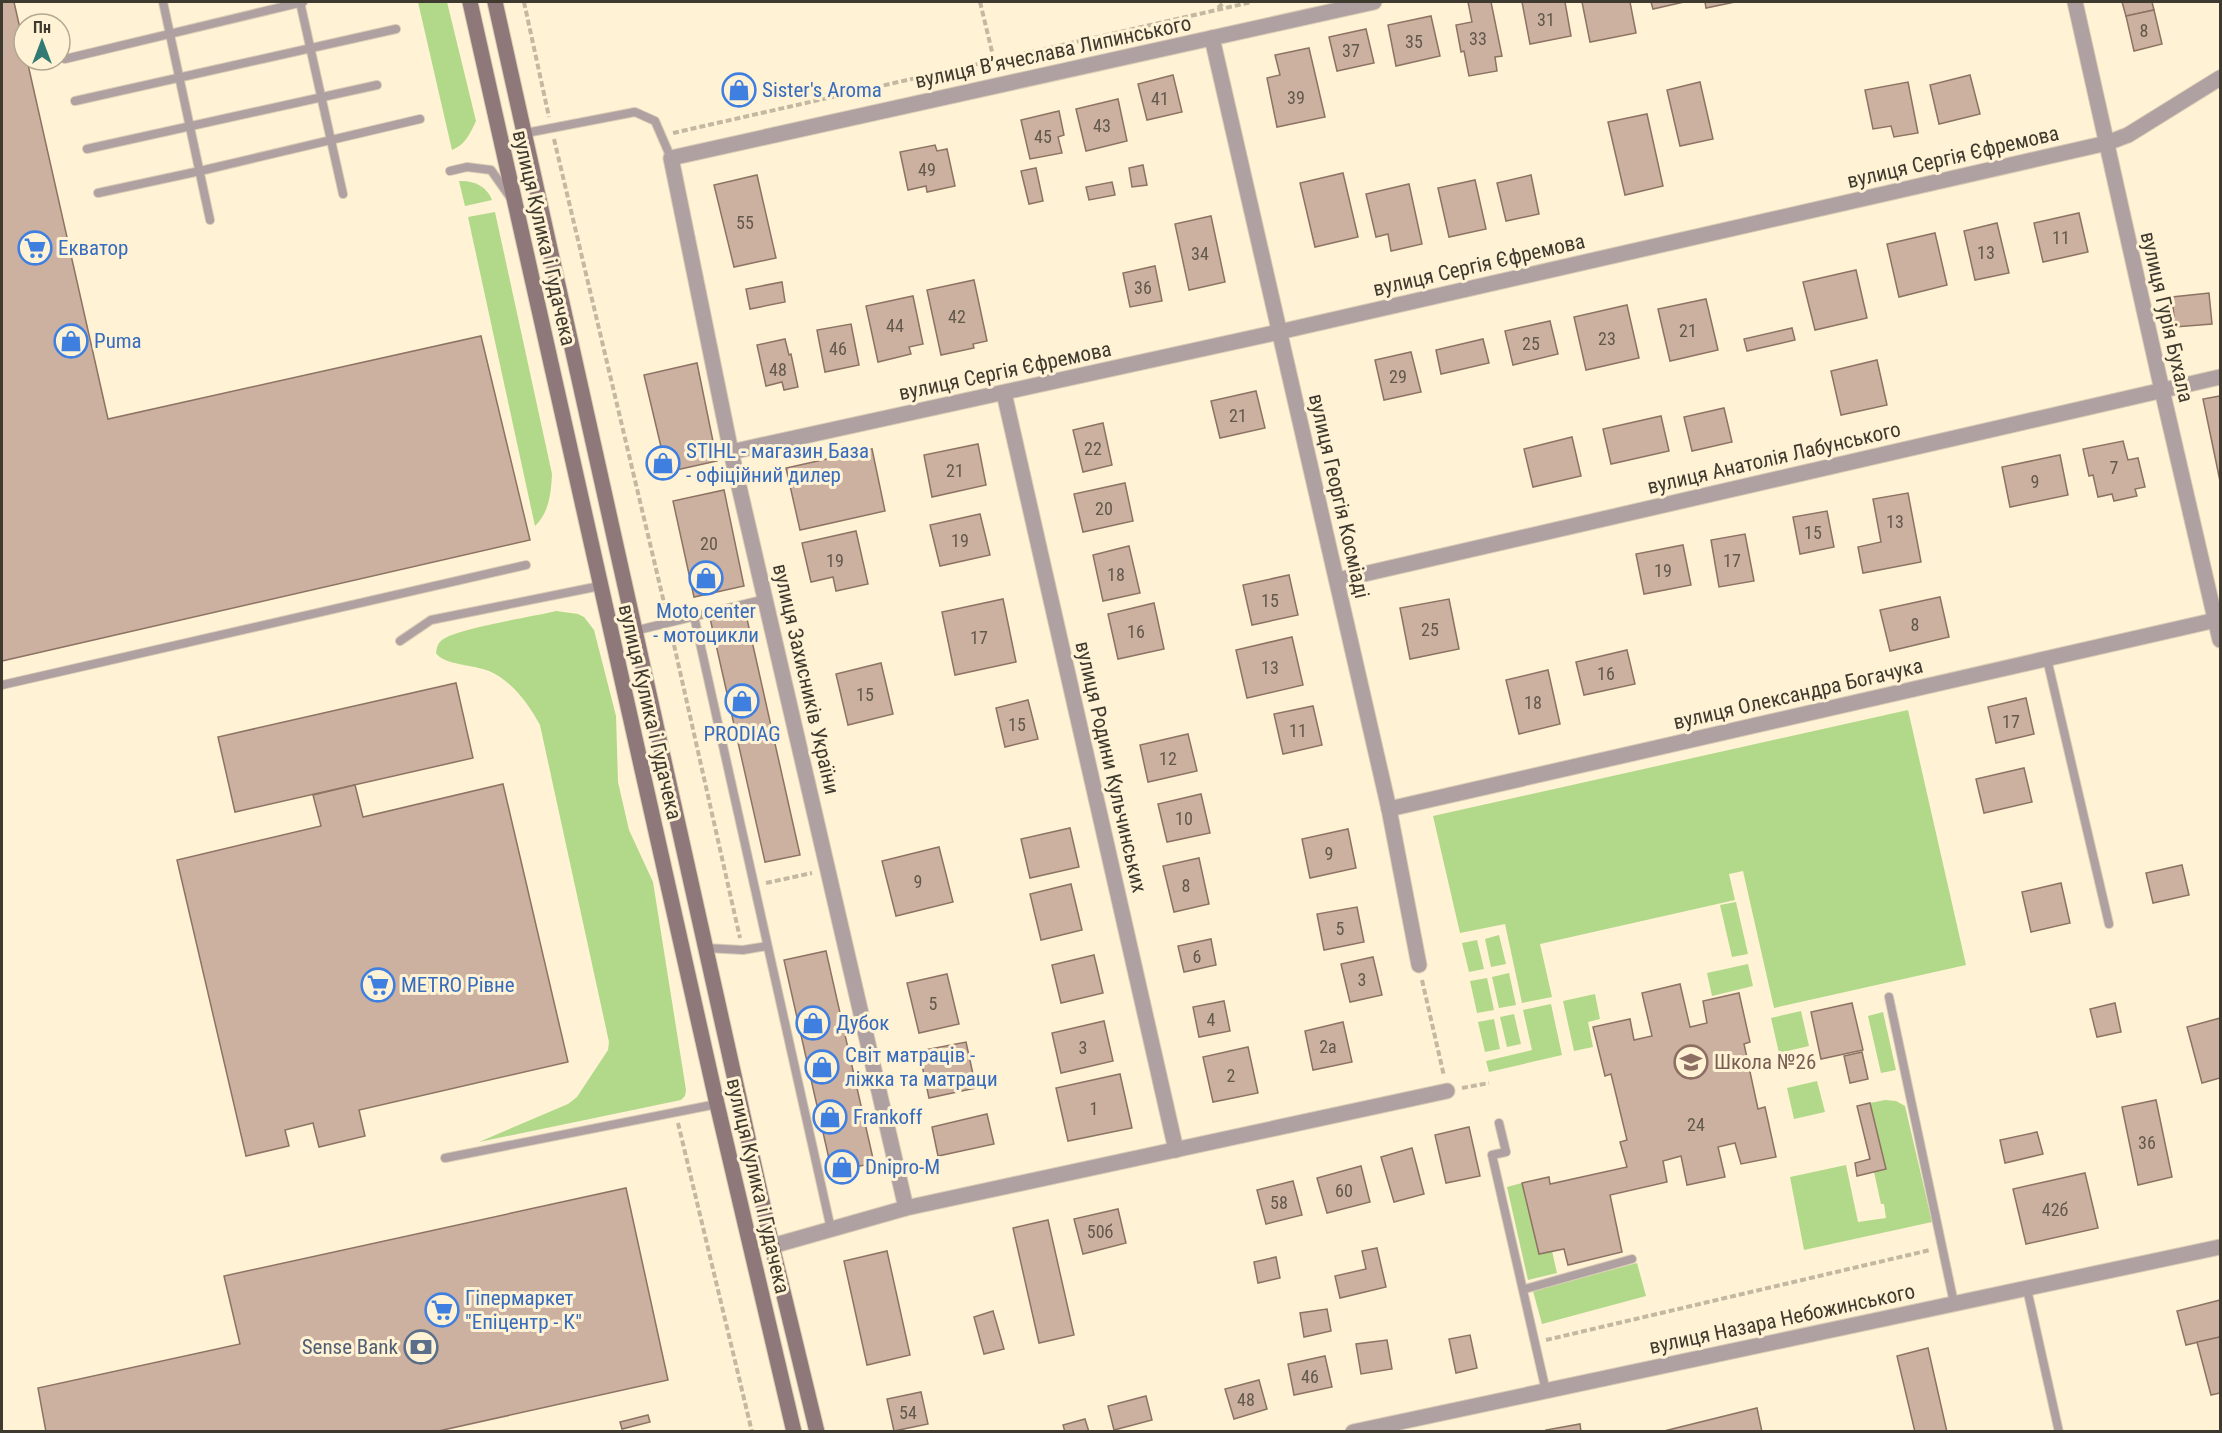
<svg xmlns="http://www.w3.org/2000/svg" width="2222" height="1433" font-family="'Roboto Condensed',sans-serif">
<rect width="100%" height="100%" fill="#fff2d5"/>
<!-- green -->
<g fill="#b1d989">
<path d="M418,2H447L476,121C470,134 465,145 452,150Z"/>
<path d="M459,181C473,180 487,186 492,200L465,206Z"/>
<path d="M495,212L552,474C551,493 549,513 535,526L468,217Z"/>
<path d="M556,611L578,614L584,617L594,630L616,716L618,782L629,830L653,882L686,1090L685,1096L681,1100L479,1142L568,1104L577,1097L608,1050L609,1042L540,725C528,703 512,681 489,671C475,665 443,665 436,653C437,648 437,644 442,640C457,628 533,617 556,611Z"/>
<polygon points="1908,710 1966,965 1774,1008 1743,871 1729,874 1735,900 1540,944 1552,997 1522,1003 1505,924 1460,933 1433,816"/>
<polygon points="1736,902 1748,954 1732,957 1720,905"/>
<polygon points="1499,935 1506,964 1491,967 1485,939"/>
<polygon points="1477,940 1484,969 1469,972 1462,943"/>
<polygon points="1748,964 1753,986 1712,996 1707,973"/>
<polygon points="1509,973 1516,1005 1499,1008 1492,977"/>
<polygon points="1487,978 1494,1010 1477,1013 1470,981"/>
<polygon points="1595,994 1600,1019 1588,1022 1593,1047 1574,1051 1563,1001"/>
<polygon points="1551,1004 1562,1055 1489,1072 1486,1061 1532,1050 1523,1010"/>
<polygon points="1801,1011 1809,1046 1779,1053 1771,1018"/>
<polygon points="1883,1012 1896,1070 1881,1073 1868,1016"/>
<polygon points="1514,1014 1521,1044 1507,1047 1500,1017"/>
<polygon points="1494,1019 1500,1049 1485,1052 1478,1022"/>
<polygon points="1817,1081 1825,1112 1794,1119 1787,1088"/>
<polygon points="1885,1100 1896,1101 1905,1106 1932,1222 1804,1250 1790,1177 1846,1165 1858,1222 1886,1218 1884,1204 1881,1204 1874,1172 1886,1169 1870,1103"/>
<polygon points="1522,1183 1552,1251 1557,1273 1528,1280 1507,1187"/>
<polygon points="1637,1263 1646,1296 1542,1324 1533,1291"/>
</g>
<!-- building -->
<g fill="#ccb1a0" stroke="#8c7363" stroke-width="1.5">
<polygon points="2,2 14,2 24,46 24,60 27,60 108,419 481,336 530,540 2,661"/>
<polygon points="1468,2 1491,2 1502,56 1495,57 1497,71 1469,76 1464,51 1461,52 1456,25 1472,22"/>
<polygon points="1522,2 1565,2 1571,36 1530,44"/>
<polygon points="1582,2 1630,2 1636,33 1590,42"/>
<polygon points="1651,2 1684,2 1653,9"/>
<polygon points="1705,2 1735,2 1706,8"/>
<polygon points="2122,2 2152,2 2154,10 2126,16"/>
<polygon points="2154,10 2162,44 2134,51 2126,16"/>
<polygon points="1431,16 1440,56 1396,66 1388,25"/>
<polygon points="1366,29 1374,63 1337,71 1329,37"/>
<polygon points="1309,48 1325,117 1277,127 1267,78 1280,75 1275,55"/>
<polygon points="1173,75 1182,112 1147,120 1138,84"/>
<polygon points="1970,75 1980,114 1939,124 1930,85"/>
<polygon points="1700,82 1713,139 1680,146 1667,90"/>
<polygon points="1908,82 1918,133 1894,137 1891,126 1873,129 1865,90"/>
<polygon points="1118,99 1127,141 1086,151 1076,109"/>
<polygon points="1059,111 1064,135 1058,137 1062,153 1030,159 1021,120"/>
<polygon points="1647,114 1663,186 1625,195 1608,122"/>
<polygon points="935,145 937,151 947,149 955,186 927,192 926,186 908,190 900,152"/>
<polygon points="1143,165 1147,185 1132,187 1129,168"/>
<polygon points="1036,168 1043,201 1029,204 1021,171"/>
<polygon points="1343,173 1358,237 1315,247 1300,183"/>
<polygon points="757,175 776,258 734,267 714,185"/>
<polygon points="1531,175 1539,214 1506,221 1497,183"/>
<polygon points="1475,180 1486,229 1449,237 1438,188"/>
<polygon points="1112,182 1115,195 1089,200 1086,187"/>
<polygon points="1409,184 1422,244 1391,251 1388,234 1376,237 1366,194"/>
<polygon points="2079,213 2088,252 2043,262 2034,223"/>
<polygon points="1211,216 1225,282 1189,290 1175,224"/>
<polygon points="1997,223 2009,273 1975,280 1964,231"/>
<polygon points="1935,233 1947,285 1899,297 1887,244"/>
<polygon points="1155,266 1162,301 1130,307 1123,273"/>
<polygon points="1856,270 1867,318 1815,330 1803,282"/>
<polygon points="974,280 987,341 973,344 974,348 941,355 927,290"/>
<polygon points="782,282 785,302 750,309 746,289"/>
<polygon points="2209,293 2212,324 2175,327 2172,297"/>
<polygon points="913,296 923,344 909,347 911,354 878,362 866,306"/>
<polygon points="1706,299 1718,350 1670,361 1658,309"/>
<polygon points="1627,305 1639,358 1586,370 1574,317"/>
<polygon points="1550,321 1558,354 1513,365 1505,331"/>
<polygon points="851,324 859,365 825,372 817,330"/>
<polygon points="1792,328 1795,340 1747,351 1744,339"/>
<polygon points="785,339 789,355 791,354 798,387 784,390 782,382 766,386 757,345"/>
<polygon points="1483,339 1489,363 1441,374 1436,350"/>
<polygon points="1411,352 1421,392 1384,400 1375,360"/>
<polygon points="1877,360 1887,405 1841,415 1831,371"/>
<polygon points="697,363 717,461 667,472 644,375"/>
<polygon points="1256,391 1265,428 1220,438 1211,401"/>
<polygon points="2220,396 2220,481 2203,399"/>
<polygon points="1724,408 1732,442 1692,451 1684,417"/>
<polygon points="1661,416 1669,451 1611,464 1603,429"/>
<polygon points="1103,423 1112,465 1083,472 1073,430"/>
<polygon points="1572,437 1581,476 1533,487 1524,449"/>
<polygon points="2123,441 2128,460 2138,458 2145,487 2135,489 2137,496 2114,501 2112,494 2098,497 2093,475 2089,476 2083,449"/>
<polygon points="978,444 986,485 932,497 924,455"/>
<polygon points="872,449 885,511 800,530 786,468"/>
<polygon points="2060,455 2068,495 2010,507 2002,467"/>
<polygon points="1125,483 1133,521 1083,532 1074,494"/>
<polygon points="724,490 744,586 694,597 673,501"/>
<polygon points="1908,493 1921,562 1863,573 1858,547 1881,542 1873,499"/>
<polygon points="1827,511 1834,547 1800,554 1793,517"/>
<polygon points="980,514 990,555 940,566 930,525"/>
<polygon points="856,531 868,584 836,591 833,577 811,582 802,543"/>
<polygon points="1745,534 1754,581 1719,587 1711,540"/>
<polygon points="1683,545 1691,585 1644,594 1636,554"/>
<polygon points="1129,546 1140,593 1103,601 1093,555"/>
<polygon points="1289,575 1298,615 1252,625 1243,585"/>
<polygon points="1940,597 1949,637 1890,651 1880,610"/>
<polygon points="1003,599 1016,662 955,675 942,612"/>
<polygon points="1449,599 1459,649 1410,659 1400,608"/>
<polygon points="1154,603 1164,649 1118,659 1108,614"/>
<polygon points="745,610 800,855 765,862 710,618"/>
<polygon points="1292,637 1303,685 1247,698 1236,650"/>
<polygon points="1627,650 1635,684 1584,695 1576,662"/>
<polygon points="881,663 893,714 848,725 836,674"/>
<polygon points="1548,670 1560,724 1519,734 1506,680"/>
<polygon points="456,683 473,758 235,812 218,737"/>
<polygon points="2026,698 2034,734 1996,743 1988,707"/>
<polygon points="1028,700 1038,739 1005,747 996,708"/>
<polygon points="1313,706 1322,745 1283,754 1274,714"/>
<polygon points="1188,734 1197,771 1148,782 1140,745"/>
<polygon points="2024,768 2032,802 1984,813 1976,779"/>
<polygon points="503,784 568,1062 359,1110 365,1136 319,1147 313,1123 285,1130 289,1146 246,1156 177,860 321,826 313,795 355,785 363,817"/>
<polygon points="1201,794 1210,833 1167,842 1158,804"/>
<polygon points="1070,828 1079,867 1030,878 1021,839"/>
<polygon points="1348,829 1356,868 1310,878 1302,839"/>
<polygon points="939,847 953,902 896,916 882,861"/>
<polygon points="1199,858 1209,904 1174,912 1163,866"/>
<polygon points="2182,865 2189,895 2153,903 2146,873"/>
<polygon points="2061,883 2070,923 2031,932 2022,892"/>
<polygon points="1071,884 1082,930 1041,940 1030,894"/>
<polygon points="1357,907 1364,942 1324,950 1317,914"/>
<polygon points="1211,939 1216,965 1184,972 1178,946"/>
<polygon points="826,951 874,1163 832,1172 784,960"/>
<polygon points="1094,955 1103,993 1061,1003 1052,965"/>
<polygon points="1373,957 1382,995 1350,1002 1341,964"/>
<polygon points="947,974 959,1024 919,1033 907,983"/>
<polygon points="1680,984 1690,1027 1707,1023 1703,1001 1739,993 1750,1042 1744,1044 1758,1109 1765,1107 1776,1157 1741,1164 1735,1143 1718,1147 1725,1177 1687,1185 1681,1156 1663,1161 1667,1182 1610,1195 1622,1252 1568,1265 1564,1249 1539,1254 1522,1183 1549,1177 1550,1184 1627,1167 1620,1142 1627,1140 1611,1074 1605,1076 1593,1027 1630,1019 1634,1040 1652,1036 1642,993"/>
<polygon points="1224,1001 1230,1031 1199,1037 1193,1007"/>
<polygon points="1852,1003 1863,1050 1821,1059 1811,1012"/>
<polygon points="2115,1003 2121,1032 2097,1037 2090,1009"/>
<polygon points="2220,1018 2220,1078 2202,1083 2187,1027"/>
<polygon points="1104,1021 1113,1061 1061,1073 1052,1033"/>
<polygon points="1343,1022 1352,1062 1313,1070 1305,1031"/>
<polygon points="966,1042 976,1088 929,1098 919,1051"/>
<polygon points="1248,1047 1258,1093 1213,1102 1203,1057"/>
<polygon points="1862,1052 1868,1079 1850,1083 1844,1056"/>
<polygon points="1120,1074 1132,1128 1068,1141 1056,1088"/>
<polygon points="2156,1100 2172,1177 2138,1185 2122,1107"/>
<polygon points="1870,1103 1886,1169 1857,1176 1855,1163 1870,1159 1857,1106"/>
<polygon points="987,1114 994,1144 938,1156 932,1127"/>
<polygon points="1469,1127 1480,1176 1446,1183 1435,1135"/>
<polygon points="2037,1132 2043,1154 2005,1163 2000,1140"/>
<polygon points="1412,1148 1424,1194 1394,1202 1381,1157"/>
<polygon points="1361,1166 1370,1202 1327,1213 1317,1178"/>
<polygon points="2085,1173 2098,1228 2026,1244 2013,1189"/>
<polygon points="1293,1181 1302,1215 1266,1224 1257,1190"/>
<polygon points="626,1188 668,1380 434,1432 46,1432 38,1388 240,1344 224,1276"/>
<polygon points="1118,1209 1126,1243 1083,1254 1074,1219"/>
<polygon points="1048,1220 1074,1335 1039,1343 1013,1228"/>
<polygon points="1377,1248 1386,1287 1340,1298 1335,1276 1366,1269 1362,1251"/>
<polygon points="887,1251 910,1355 867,1365 844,1261"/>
<polygon points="1276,1257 1280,1278 1258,1283 1254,1262"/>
<polygon points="2220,1300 2220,1337 2186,1345 2177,1311"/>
<polygon points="1327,1309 1331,1331 1304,1337 1300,1313"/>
<polygon points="993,1311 1004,1349 984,1354 974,1317"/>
<polygon points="1470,1335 1477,1368 1456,1373 1449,1339"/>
<polygon points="2220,1337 2220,1393 2211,1395 2197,1342"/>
<polygon points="1387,1340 1392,1369 1361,1374 1356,1344"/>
<polygon points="1928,1348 1947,1432 1915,1432 1897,1356"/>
<polygon points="1325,1356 1332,1387 1294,1395 1288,1364"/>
<polygon points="1259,1380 1267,1409 1234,1419 1225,1389"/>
<polygon points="921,1392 928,1424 894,1431 887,1399"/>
<polygon points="1146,1396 1152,1420 1114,1430 1108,1406"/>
<polygon points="1757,1408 1762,1432 1660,1432"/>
<polygon points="648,1415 650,1422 622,1429 620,1422"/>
<polygon points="1085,1419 1089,1432 1065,1432 1063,1425"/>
<polygon points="1580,1424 1581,1432 1547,1432 1546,1430"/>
</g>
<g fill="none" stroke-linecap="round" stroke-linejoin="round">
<!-- service casing -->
<g stroke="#d9cdb4" stroke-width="10">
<g id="service">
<polyline points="163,2 210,220"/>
<polyline points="300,2 343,194"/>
<polyline points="65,59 303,2"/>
<polyline points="75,101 396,29"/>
<polyline points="526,133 635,112 655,121 671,158"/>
<polyline points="87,149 377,85"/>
<polyline points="450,171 467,167 491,170 510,197"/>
<polyline points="98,193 200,171 420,119"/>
<polyline points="694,616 831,1229"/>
<polyline points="634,631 766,599"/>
<polyline points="400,641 431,620 600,586"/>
<polyline points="2047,659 2109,924"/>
<polyline points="2,685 526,565"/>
<polyline points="706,948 743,950 767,946"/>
<polyline points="1889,997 1954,1303"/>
<polyline points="1499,1123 1506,1152 1492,1155 1546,1391"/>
<polyline points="445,1158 717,1104"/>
<polyline points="1525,1289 1632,1259"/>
<polyline points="2027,1289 2059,1432"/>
</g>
</g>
<!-- minor casing -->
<g stroke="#d9cdb4" stroke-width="17">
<g id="minor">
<polyline points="2075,2 2162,390 2220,640"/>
<polyline points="1212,38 1389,809 1419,965"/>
<polyline points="1004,393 1176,1150"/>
<polyline points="731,452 1279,332 2107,143 2128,135 2220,78"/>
<polyline points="1338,580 2220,377"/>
<polyline points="1389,809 2216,620"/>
<polyline points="906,1208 731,452 671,158 1374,2"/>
<polyline points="772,1246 906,1208 1447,1091"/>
<polyline points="1353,1432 2220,1247"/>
</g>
</g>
<!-- secondary casing -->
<g stroke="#d9cdb4" stroke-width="17">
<g id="secondary">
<polyline points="470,2 717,1104 794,1432"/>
<polyline points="495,2 772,1246 817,1432"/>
</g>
</g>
<!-- path -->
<g stroke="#c3b8a1" stroke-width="4" stroke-dasharray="6 3" stroke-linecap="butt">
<polyline points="524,2 549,117"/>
<polyline points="980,2 994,60"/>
<polyline points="1218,8 1224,2"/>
<polyline points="673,133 1252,2"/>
<polyline points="554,139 666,611"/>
<polyline points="672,636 740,938"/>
<polyline points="766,883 812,873"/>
<polyline points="1422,980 1444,1076"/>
<polyline points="1462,1088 1489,1083"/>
<polyline points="678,1123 752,1432"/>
<polyline points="1546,1340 1930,1250"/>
</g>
<!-- service -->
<use href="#service" stroke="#afa0a1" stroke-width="8"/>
<!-- minor -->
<use href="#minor" stroke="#afa0a1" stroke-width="15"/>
<!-- secondary -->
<use href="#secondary" stroke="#8e787a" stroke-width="15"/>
</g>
<!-- icons -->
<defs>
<g id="shop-ring" transform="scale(1.725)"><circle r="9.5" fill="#fff2d5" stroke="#3f7fe0" stroke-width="1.5"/><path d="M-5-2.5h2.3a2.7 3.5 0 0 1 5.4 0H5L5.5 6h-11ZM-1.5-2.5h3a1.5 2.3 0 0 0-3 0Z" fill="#3f7fe0"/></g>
<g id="supermarket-ring" transform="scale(1.725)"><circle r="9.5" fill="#fff2d5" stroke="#3f7fe0" stroke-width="1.5"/><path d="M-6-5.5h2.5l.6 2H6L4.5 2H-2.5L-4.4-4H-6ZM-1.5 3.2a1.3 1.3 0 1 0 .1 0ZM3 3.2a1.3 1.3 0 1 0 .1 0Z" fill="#3f7fe0"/></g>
<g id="school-ring" transform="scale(1.725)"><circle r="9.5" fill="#fff2d5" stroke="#8d6e63" stroke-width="1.5"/><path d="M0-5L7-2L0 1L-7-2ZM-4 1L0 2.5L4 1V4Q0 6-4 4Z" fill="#8d6e63"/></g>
<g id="bank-ring" transform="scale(1.725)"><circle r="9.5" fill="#fff2d5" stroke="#5c6f8a" stroke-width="1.5"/><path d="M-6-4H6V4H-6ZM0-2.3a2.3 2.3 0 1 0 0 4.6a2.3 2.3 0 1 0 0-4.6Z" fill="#5c6f8a"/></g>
</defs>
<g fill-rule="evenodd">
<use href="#shop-ring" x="739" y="90"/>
<use href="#supermarket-ring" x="35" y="248"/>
<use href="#shop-ring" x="71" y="341"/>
<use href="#shop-ring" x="663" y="463"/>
<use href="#shop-ring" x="706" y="578"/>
<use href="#shop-ring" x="742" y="701"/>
<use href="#supermarket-ring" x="378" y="985"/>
<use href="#shop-ring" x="813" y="1023"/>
<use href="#school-ring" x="1691" y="1062"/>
<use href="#shop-ring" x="822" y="1067"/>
<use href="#shop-ring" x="830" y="1117"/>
<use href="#shop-ring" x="842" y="1167"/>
<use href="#supermarket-ring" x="442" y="1310"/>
<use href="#bank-ring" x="421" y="1347"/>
</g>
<g text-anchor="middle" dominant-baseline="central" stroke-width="6" stroke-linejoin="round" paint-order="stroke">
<!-- number labels -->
<g font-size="18" fill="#62584b">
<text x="1546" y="19">31</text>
<text x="2144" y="30">8</text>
<text x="1478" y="38">33</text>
<text x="1414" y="41">35</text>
<text x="1351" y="50">37</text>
<text x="1296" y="97">39</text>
<text x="1160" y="98">41</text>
<text x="1102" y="125">43</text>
<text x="1043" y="136">45</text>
<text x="927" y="169">49</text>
<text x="745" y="222">55</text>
<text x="2061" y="237">11</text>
<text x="1986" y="252">13</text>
<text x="1200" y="253">34</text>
<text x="1143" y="287">36</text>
<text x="957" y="316">42</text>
<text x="895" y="325">44</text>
<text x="1688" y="330">21</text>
<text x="1607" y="338">23</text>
<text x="1531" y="343">25</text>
<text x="838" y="348">46</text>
<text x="778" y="369">48</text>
<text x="1398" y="376">29</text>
<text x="1238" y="415">21</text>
<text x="1093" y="448">22</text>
<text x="2114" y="467">7</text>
<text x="955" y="470">21</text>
<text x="2035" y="481">9</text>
<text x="1104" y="508">20</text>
<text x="1895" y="521">13</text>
<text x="1813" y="532">15</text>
<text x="960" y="540">19</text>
<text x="709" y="543">20</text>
<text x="835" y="560">19</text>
<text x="1732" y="560">17</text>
<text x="1663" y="570">19</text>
<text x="1116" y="574">18</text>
<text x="1270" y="600">15</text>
<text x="1915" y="624">8</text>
<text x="1430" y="629">25</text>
<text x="1136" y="631">16</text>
<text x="979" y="637">17</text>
<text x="1270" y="667">13</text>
<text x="1606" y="673">16</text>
<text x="865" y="694">15</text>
<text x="1533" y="702">18</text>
<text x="2011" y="721">17</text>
<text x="1017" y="724">15</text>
<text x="1298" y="730">11</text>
<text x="1168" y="758">12</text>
<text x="1184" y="818">10</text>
<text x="1329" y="853">9</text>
<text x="918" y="881">9</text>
<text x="1186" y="885">8</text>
<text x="1340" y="928">5</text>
<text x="1197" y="956">6</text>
<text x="1362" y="979">3</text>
<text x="933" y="1003">5</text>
<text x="1211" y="1019">4</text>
<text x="1328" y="1046">2а</text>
<text x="1083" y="1047">3</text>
<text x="1231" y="1075">2</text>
<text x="1094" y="1108">1</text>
<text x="1696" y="1124">24</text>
<text x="2147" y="1142">36</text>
<text x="1344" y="1190">60</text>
<text x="1279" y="1202">58</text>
<text x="2055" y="1209">42б</text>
<text x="1100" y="1231">50б</text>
<text x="1310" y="1376">46</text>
<text x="1246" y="1399">48</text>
<text x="908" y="1412">54</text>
</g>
<!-- street labels -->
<g font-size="21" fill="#3f3a2f" stroke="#fff2d5">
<text transform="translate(1053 52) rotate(-12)">вулиця Вʼячеслава Липинського</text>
<text transform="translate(1953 157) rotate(-13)">вулиця Сергія Єфремова</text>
<text transform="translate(544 238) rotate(77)">вулиця Кулика і Гудачека</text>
<text transform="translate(1479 265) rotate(-13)">вулиця Сергія Єфремова</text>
<text transform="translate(2167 317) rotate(77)">вулиця Гурія Бухала</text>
<text transform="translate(1005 371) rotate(-12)">вулиця Сергія Єфремова</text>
<text transform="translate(1774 458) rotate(-13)">вулиця Анатолія Лабунського</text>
<text transform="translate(1339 496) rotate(77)">вулиця Георгія Косміаді</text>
<text transform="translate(806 679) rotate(77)">вулиця Захисників України</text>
<text transform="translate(1798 694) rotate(-13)">вулиця Олександра Богачука</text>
<text transform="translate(650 712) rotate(77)">вулиця Кулика і Гудачека</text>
<text transform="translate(1111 767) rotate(77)">вулиця Родини Кульчинських</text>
<text transform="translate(758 1186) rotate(77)">вулиця Кулика і Гудачека</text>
<text transform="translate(1782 1319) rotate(-12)">вулиця Назара Небожинського</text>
</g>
<!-- shop labels -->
<g font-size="21" fill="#366cbe" stroke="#fff2d5" text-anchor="start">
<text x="762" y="90">Sister's Aroma</text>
<text x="58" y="248">Екватор</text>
<text x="94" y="341">Puma</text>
<text x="686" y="451">STIHL - магазин База<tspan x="686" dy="24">- офіційний дилер</tspan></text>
<text x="706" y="611" text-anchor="middle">Moto center<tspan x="706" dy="24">- мотоцикли</tspan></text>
<text x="742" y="734" text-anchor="middle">PRODIAG</text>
<text x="401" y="985">METRO Рівне</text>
<text x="836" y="1023">Дубок</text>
<text x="845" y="1055">Світ матраців -<tspan x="845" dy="24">ліжка та матраци</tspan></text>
<text x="853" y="1117">Frankoff</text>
<text x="865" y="1167">Dnipro-M</text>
<text x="465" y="1298">Гіпермаркет<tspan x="465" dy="24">"Епіцентр - К"</tspan></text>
</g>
<!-- education labels -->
<g font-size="21" fill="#785e54" stroke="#fff2d5" text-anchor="start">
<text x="1714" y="1062">Школа №26</text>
</g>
<!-- service labels -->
<g font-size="21" fill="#4e5e75" stroke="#fff2d5" text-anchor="end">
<text x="398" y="1347">Sense Bank</text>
</g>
</g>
<!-- border -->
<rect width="2222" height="1433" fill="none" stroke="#3f3a2f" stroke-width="6"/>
<!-- north arrow -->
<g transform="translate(42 42)"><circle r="28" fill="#fff2d5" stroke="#b2a893" stroke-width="1.5"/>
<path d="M0-4.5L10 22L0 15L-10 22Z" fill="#327a74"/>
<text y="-9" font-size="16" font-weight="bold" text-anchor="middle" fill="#3f3a2f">Пн</text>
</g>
</svg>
